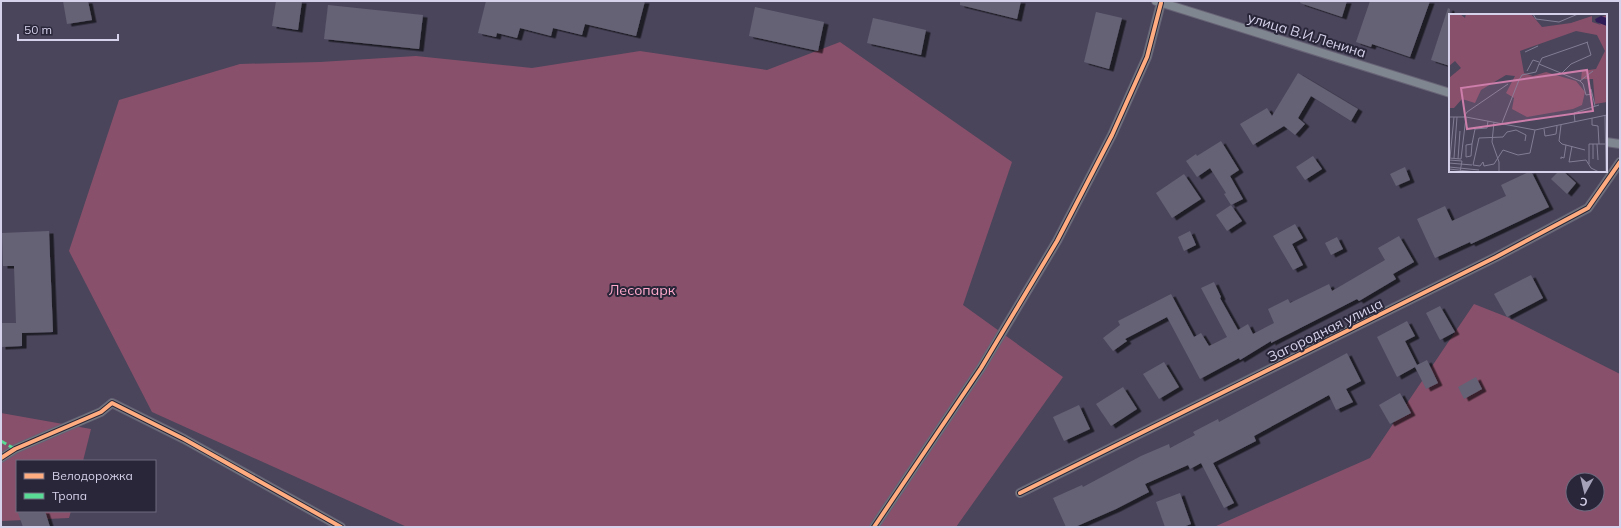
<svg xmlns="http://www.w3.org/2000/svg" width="1621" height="528" font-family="Mulish,sans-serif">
<defs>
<filter id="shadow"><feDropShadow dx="4.5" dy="2.5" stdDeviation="0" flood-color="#0009"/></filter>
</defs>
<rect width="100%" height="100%" fill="#4a455b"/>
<!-- green -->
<g fill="#89506b" fill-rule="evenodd">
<polygon points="840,42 1012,162 963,305 1063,377 956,527 407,527 152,412 69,251 119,100 240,64 320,62 416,56 532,68 640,51 767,70"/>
<path d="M1474,304L1507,317L1620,374V527H1214L1370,458ZM1573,480H1597V504H1573Z"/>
<polygon points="1,413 91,429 83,461 17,461 17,511 71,511 69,518 1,521"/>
</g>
<!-- building -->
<g fill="#666275" filter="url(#shadow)">
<polygon points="63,1 88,1 92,20 67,24"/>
<polygon points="276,1 302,1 298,30 272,26"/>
<polygon points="486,1 645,1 636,36 585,24 582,35 553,28 551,36 520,28 517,38 497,33 496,37 478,33"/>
<polygon points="960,1 1021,1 1017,19 960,5"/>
<polygon points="1301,1 1347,1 1342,17 1300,3"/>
<polygon points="1370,1 1430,1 1410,57 1372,44 1371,47 1356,42"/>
<polygon points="328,5 423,15 419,49 324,39"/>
<polygon points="755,7 824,22 818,51 749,36"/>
<polygon points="1448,8 1450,9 1450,66 1431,60"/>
<polygon points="1096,12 1122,18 1109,69 1084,62"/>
<polygon points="873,18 926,30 921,55 867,43"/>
<polygon points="1298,73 1358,109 1351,121 1311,96 1298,118 1305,124 1295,135 1284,126 1253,145 1240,124 1267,108 1272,116"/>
<polygon points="1221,141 1239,170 1230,176 1243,199 1231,205 1224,194 1226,193 1210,168 1197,177 1186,161 1196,154 1197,156"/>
<polygon points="1313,156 1322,169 1305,180 1296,167"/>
<polygon points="1405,167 1410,180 1396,186 1390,174"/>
<polygon points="1531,171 1549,207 1471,244 1470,242 1435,258 1417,219 1445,206 1452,221 1506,196 1501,185"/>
<polygon points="1559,171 1563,171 1576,183 1567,194 1551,179"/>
<polygon points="1184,174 1201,199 1172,218 1156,193"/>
<polygon points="1231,205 1242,221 1227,231 1216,215"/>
<polygon points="1295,224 1303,238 1292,244 1303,265 1293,270 1273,236"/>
<polygon points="49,231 53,332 22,333 22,346 1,347 1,323 16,323 14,266 3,266 2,233"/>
<polygon points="1190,231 1196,245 1184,251 1178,237"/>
<polygon points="1399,236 1414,262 1393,274 1396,279 1359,301 1357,299 1271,343 1271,341 1240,360 1239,358 1200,379 1167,317 1125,339 1127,341 1113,351 1103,338 1120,325 1118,321 1171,294 1194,337 1201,333 1209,346 1227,337 1201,288 1214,282 1221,297 1220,298 1238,330 1248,324 1253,334 1274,323 1268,309 1288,299 1290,303 1329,284 1332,291 1385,260 1378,248"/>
<polygon points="1337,237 1343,249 1331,255 1325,243"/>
<polygon points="1531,275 1543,298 1507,317 1494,294"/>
<polygon points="1440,306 1455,332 1440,340 1426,313"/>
<polygon points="1407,321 1415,336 1405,341 1417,365 1427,360 1438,383 1426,389 1415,367 1397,377 1377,337"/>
<polygon points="1347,353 1361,381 1346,389 1353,402 1336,410 1329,395 1254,436 1256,441 1213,463 1234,503 1224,508 1201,463 1190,469 1188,465 1145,484 1149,492 1116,509 1075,527 1066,527 1053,498 1082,485 1083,487 1141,456 1169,444 1170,448 1195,435 1193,432 1218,419 1219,422"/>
<polygon points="1164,362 1179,387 1159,399 1143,374"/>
<polygon points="1476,377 1482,389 1464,399 1458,387"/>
<polygon points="1123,387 1137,409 1111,426 1096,404"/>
<polygon points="1400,393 1411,413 1390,424 1379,405"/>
<polygon points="1079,405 1090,429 1064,441 1053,417"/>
<polygon points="1180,493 1191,524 1183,527 1165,527 1156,502"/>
<polygon points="24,511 45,511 50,527 23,527 18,513"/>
</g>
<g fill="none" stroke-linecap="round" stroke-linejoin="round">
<!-- street casing -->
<g stroke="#676376" stroke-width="10">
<g id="street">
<polyline points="1,458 15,449 101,412 112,403 184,439 341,527"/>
<polyline points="1020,493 1496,257 1588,208 1620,162"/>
<polyline points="874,527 981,368 1057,241 1112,135 1147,57 1161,3"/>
</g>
</g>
<!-- secondary casing -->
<g stroke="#676376" stroke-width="10">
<g id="secondary">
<polyline points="1156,1 1450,93"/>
<polyline points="1606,142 1620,144"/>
</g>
</g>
<!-- street -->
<use href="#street" stroke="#757b81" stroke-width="8"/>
<!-- secondary -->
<use href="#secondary" stroke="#80868f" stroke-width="8"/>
<!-- quiet -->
<polyline stroke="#5adb95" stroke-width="3" stroke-dasharray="6 3" stroke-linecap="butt" points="1,441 15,449"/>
<!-- cycleway casing -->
<g stroke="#2a2639" stroke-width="6">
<g id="cycleway">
<polyline points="1,458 15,449 101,412 112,403 184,439 341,527"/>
<polyline points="1020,493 1496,257 1588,208 1620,162"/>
<polyline points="874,527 981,368 1057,241 1112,135 1147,57 1161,3"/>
</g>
</g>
<!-- cycleway -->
<use href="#cycleway" stroke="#ffac80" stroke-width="4"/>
</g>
<g text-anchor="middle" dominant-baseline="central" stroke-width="4" stroke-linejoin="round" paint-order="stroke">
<!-- street labels -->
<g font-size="14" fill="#d6d2eb" stroke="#2a2639">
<text transform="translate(1307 35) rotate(17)">улица В.И.Ленина</text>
<text transform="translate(1325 330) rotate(-26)">Загородная улица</text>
</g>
<!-- park labels -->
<g font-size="14" fill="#ffaacd" stroke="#2a2639">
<text x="642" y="290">Лесопарк</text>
</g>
</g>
<!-- overview -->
<g transform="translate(1449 14)">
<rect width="158" height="158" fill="#4a455b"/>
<path d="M3,0H11L16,4L17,0H82L93,13L122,9L143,2V8L152,11L146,5L158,1V88L146,90L144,65H132L133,57L147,55L156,37L148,21L127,17L71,37L75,59L84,62L97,58L127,67L136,78L133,91L124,95L78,103L63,95L65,84L57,79L66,62L57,61L32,76L26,89L13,85L5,94H0V64L12,54L6,47L0,52V2Z" fill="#89506b"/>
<path d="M152,2L158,4V12L147,8L146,5Z" fill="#301d57"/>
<path fill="none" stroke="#827d95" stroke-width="1" d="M84,0L87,5L110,8L129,0M76,38L89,32M90,50L93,44L139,28M78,57L84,46L90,48M112,60L122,50L142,41L138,28M131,67L144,57M142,75L146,92M156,101L157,158M0,103H17L86,116L158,101M15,103L18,98L59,70M143,104V111L149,112L150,130M45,108L43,128L50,148V158M126,108L125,99L150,91M53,109L70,66L73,61L87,58L90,50L131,67L134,70L137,81L143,80M112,111L110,127L113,130L136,136M95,115L96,122L102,121L107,120L108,112M76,127L77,121L67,116L58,118L54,123L30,124L24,151L31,152L34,148L35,152L45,150L54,136L69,141L81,139L86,116M23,130L22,142L17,143V131L23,130L26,115L38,114L39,107M123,132L120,148L137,146L142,154L150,158M0,144L12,145L17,103M1,144L5,103M5,144L8,103M9,145L11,117M112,145V143L115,144L117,131M144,145V130H148M0,146L13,147L11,158M149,146L148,130H157M0,149L23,151M140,150V130H144M0,153L30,156M0,155L27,158M76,158H89"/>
<path fill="#cd7eaa" fill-opacity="0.15" stroke="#cd7eaa" stroke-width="2" d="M138,56L144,97L18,115L12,74Z"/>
<rect width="158" height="158" fill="none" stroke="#d6d2eb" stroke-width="2"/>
</g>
<!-- border -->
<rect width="1621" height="528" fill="none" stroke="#d6d2eb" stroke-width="4"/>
<!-- legend -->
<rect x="16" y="460" width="140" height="52" fill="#2a2639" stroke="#6f6b80"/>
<rect x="24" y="473" width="20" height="6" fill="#ffac80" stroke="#6f6b80"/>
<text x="52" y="480" font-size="12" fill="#d6d2eb">Велодорожка</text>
<rect x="24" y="493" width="20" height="6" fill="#5adb95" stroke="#6f6b80"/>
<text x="52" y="500" font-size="12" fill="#d6d2eb">Тропа</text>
<!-- north arrow -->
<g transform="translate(1585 492) rotate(188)"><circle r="19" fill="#2a2639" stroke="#6f6b80"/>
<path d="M0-3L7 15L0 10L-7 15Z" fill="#a5a1b9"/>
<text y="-6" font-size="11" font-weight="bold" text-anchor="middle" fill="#d6d2eb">С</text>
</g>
<!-- scale -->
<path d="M18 34v6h100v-6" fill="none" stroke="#d6d2eb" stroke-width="2"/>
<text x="24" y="34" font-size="12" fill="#d6d2eb" stroke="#2a2639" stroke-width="3" paint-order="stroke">50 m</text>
</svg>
